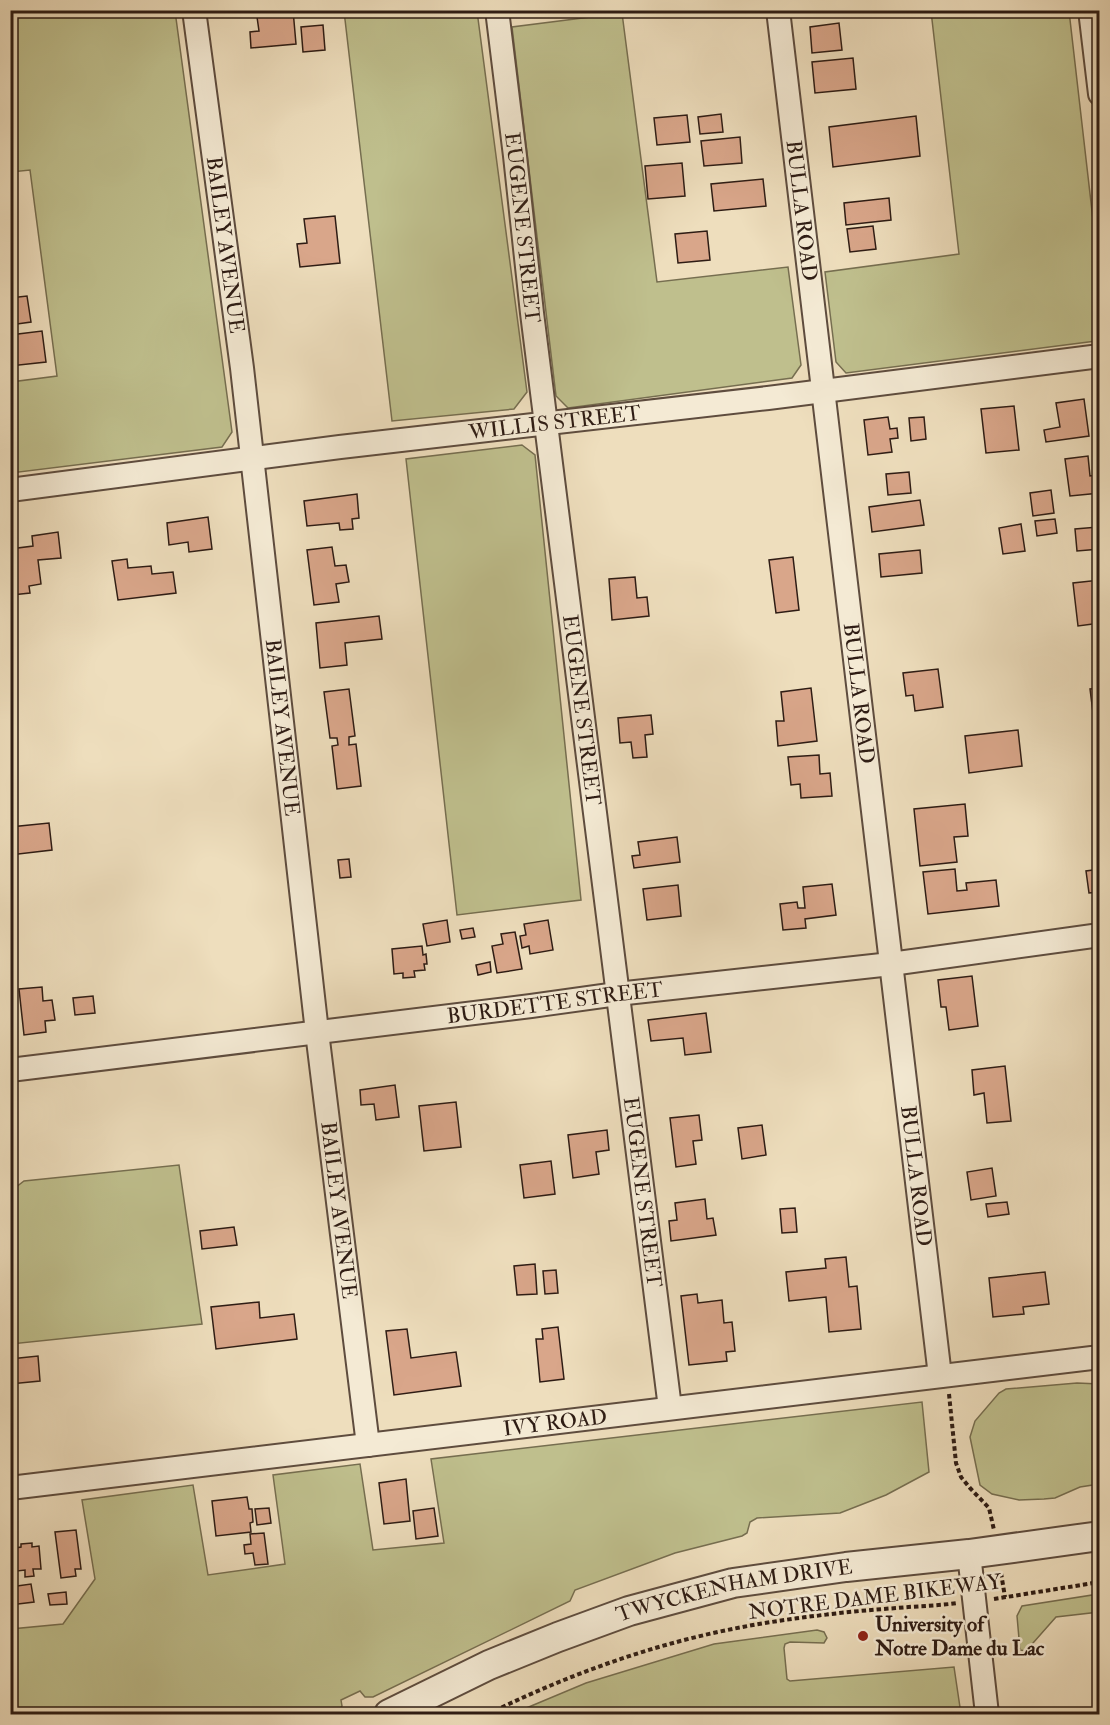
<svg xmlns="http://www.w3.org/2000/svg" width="1110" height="1725" font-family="'IM FELL Double Pica',serif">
<rect width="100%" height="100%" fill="#eedebd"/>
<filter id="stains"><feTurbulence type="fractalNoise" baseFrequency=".00333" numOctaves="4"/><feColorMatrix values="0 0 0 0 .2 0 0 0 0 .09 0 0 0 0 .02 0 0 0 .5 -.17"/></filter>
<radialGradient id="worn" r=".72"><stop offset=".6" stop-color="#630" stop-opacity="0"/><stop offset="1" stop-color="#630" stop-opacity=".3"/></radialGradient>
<!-- green -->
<g fill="#bfbf8d" stroke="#766e50" stroke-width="1.5">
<polygon points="11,10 175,11 232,432 222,447 11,473 11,382 57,376 30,170 11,172"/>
<polygon points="344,11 477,11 527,392 514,409 392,421"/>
<polygon points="931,11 1069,11 1099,272 1099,336 1096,341 846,373 836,362 825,272 959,254"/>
<polygon points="622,13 657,282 788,267 801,365 792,378 568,408 556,396 512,27"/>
<polygon points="522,445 535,455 581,900 457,915 406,459"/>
<polygon points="179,1165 202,1324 11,1344 11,1191 24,1181"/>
<polygon points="1077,1383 1099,1384 1099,1484 1080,1487 1055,1498 1044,1499 1019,1500 992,1494 980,1485 970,1437 975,1421 999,1393 1006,1389"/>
<polygon points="922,1402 929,1472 886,1495 840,1513 757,1518 750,1522 747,1533 742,1536 675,1553 575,1590 570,1601 373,1697 365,1697 360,1691 341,1700 342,1706 336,1714 11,1714 11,1629 63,1624 95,1579 82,1500 193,1485 208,1575 285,1564 273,1475 360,1464 373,1550 444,1543 431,1459"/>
<polygon points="1099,1594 1099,1612 1056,1617 1026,1651 1020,1650 1017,1616 1022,1606"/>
<polygon points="817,1630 824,1632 827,1638 824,1643 790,1642 785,1644 784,1648 787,1679 790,1681 954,1667 961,1714 512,1714 586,1683 714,1644"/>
</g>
<!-- building -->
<g fill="#d9a68a" stroke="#2e1c14" stroke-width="1.5">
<polygon points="277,10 293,10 296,44 251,48 250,32 259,31 257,17 277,15"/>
<polygon points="839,23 842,50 812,53 810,27"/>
<polygon points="323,25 325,50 303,52 301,27"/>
<polygon points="853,58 856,89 815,93 812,62"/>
<polygon points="721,114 723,132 700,134 698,117"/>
<polygon points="687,115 690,142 657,145 654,118"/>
<polygon points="916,116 920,156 833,167 829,127"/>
<polygon points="740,137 742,163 704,166 701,141"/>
<polygon points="682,163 685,196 648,199 645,166"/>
<polygon points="763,179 766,206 714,211 711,184"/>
<polygon points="889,198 891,220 846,225 844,203"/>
<polygon points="335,216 340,263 300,267 297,244 307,243 304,219"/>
<polygon points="873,226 876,249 850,252 847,229"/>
<polygon points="707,231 710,260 678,263 675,234"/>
<polygon points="27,296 31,322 10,325 10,298"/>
<polygon points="42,331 46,362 10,366 10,335"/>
<polygon points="1084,399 1089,436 1046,442 1044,430 1060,427 1056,403"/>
<polygon points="1014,406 1019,450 986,453 981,409"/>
<polygon points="888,417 890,429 897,428 898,438 890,439 892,452 868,455 864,420"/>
<polygon points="924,417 926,439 911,441 909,418"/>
<polygon points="1088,456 1090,476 1097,475 1100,493 1070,496 1065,459"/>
<polygon points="909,472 911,493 888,495 886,474"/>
<polygon points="1051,490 1054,513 1033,516 1030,493"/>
<polygon points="357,494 359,518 352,519 353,529 340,530 339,523 307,526 304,501"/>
<polygon points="920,500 924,525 872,532 869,507"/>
<polygon points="208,517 212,549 189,552 188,542 169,545 167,523"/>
<polygon points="1055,519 1057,533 1037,536 1035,521"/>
<polygon points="1021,524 1025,551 1003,554 999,528"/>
<polygon points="1098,527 1100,549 1077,551 1075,529"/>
<polygon points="58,532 61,558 38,560 41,584 29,586 30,593 12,595 10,549 33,546 32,536"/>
<polygon points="332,547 335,566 346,565 349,582 336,584 339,602 314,605 307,550"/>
<polygon points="920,550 922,573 881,577 879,554"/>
<polygon points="793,557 799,610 776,613 769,560"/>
<polygon points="127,559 128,568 151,566 152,574 173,572 176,593 118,600 112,561"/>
<polygon points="635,577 637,598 647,597 649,616 612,620 609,579"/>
<polygon points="1100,580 1100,623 1078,626 1073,583"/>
<polygon points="379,616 382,639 345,643 347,665 320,668 316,623"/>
<polygon points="938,669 943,707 915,711 913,695 906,696 903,673"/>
<polygon points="811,688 817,741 778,746 776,721 784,721 781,692"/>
<polygon points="1100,688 1100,712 1093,713 1090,689"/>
<polygon points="349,689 355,736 349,737 349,745 356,744 361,786 337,789 332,746 338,745 337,738 330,738 324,692"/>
<polygon points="651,715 653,734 645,735 647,757 633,758 631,742 620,743 618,718"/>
<polygon points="1018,730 1022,766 969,773 965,736"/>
<polygon points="819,755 820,774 830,773 832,796 801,798 800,784 791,785 788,757"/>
<polygon points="965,804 968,836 954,837 957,862 920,866 914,809"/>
<polygon points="1093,806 1100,806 1100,845 1097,845"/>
<polygon points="49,823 52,850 10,855 10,827"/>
<polygon points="677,837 680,862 634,868 632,856 640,855 638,842"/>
<polygon points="349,859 351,877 340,878 338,860"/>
<polygon points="955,869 957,891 967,890 966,883 996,880 999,906 928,914 923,872"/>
<polygon points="1100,869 1100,892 1089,893 1086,871"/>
<polygon points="832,884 836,915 805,919 806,928 783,930 780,904 797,902 798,908 805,908 803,887"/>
<polygon points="678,885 681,916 647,920 643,889"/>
<polygon points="447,920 450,942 427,946 423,924"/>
<polygon points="548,920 553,950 530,954 529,946 522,948 520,936 526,935 524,924"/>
<polygon points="473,928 475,937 462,939 460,930"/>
<polygon points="515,932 522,969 497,973 492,946 503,944 501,934"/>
<polygon points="422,946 423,955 426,954 427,964 424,964 425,970 414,971 415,977 403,978 403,973 394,974 392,949"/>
<polygon points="490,962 491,972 478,975 476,965"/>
<polygon points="972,976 978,1026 949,1030 946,1007 941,1007 938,980"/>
<polygon points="1100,986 1100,1013 1097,1014 1094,987"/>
<polygon points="42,987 43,1001 52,1000 55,1020 45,1021 46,1032 24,1035 19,989"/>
<polygon points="93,996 95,1013 75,1015 73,998"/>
<polygon points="706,1013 711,1052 685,1055 683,1038 651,1041 648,1020"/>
<polygon points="1005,1066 1011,1121 987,1123 984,1093 974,1095 972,1070"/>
<polygon points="395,1085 399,1117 376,1120 374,1104 361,1105 360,1090"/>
<polygon points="456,1102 461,1147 424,1151 419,1106"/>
<polygon points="699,1115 702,1140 693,1141 696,1164 676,1167 670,1118"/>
<polygon points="762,1125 766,1155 742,1159 738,1128"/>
<polygon points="607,1130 609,1150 596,1152 599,1174 573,1178 568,1135"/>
<polygon points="551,1161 555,1194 524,1198 520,1165"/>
<polygon points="992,1168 996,1196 971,1200 967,1172"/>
<polygon points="705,1199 707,1219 713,1218 716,1235 671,1241 669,1221 677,1220 675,1203"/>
<polygon points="1007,1202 1009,1214 988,1217 986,1204"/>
<polygon points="795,1208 797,1232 782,1233 780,1209"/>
<polygon points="234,1227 237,1245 202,1249 200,1231"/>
<polygon points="846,1257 849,1287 857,1286 861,1329 829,1332 826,1297 789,1301 786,1272 826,1268 825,1259"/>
<polygon points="535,1264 537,1294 517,1295 514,1266"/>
<polygon points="556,1270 558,1293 545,1294 543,1271"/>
<polygon points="1045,1272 1049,1304 1023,1307 1024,1314 993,1317 989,1278"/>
<polygon points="697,1294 698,1303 722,1300 724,1323 732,1322 735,1351 726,1352 727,1361 689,1365 681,1296"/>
<polygon points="259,1302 260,1318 294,1314 297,1339 216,1349 211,1307"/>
<polygon points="558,1327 564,1379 540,1382 536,1339 543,1339 542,1329"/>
<polygon points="407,1329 411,1358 456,1352 461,1386 394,1395 386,1331"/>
<polygon points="38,1356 40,1381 10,1384 10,1359"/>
<polygon points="406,1479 410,1521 384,1524 379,1483"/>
<polygon points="247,1497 249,1509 252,1509 253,1522 250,1523 251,1532 216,1536 212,1501"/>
<polygon points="269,1508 271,1523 257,1525 255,1509"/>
<polygon points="434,1508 438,1536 416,1539 413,1511"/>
<polygon points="76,1530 81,1569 75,1569 76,1576 61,1578 55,1532"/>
<polygon points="264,1533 268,1564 255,1565 253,1553 245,1554 244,1545 251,1544 250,1534"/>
<polygon points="32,1543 32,1547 39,1546 41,1569 33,1569 34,1576 25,1577 25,1570 17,1571 15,1548 21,1547 21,1544"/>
<polygon points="31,1584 34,1602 10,1605 10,1587"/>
<polygon points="66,1592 67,1604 50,1605 48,1594"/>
</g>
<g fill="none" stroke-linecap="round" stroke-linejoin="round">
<!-- minor casing -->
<g stroke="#5e4c3e" stroke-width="26">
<g id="minor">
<path id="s1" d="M194,10L242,368L317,1032L368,1445"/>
<path id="s2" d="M497,10L515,156L532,313L670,1408"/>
<path id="s3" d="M778,10L940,1376"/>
<polyline points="1090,10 1100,94"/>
<path id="s4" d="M10,490L340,447L768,398L1100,356"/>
<path id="s5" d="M10,1070L531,1006L617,994L891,964L1100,935"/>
<path id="s6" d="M10,1488L1100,1357"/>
<polyline points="969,1554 987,1714"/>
</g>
</g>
<!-- tertiary casing -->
<g stroke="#5e4c3e" stroke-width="32">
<g id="tertiary">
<path id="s7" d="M389,1714L489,1665L558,1637L629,1611L733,1583L846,1567L969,1554L1100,1536"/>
</g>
</g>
<!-- path -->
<g stroke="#2e1c14" stroke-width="4" stroke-dasharray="4.5 3" stroke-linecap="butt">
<polyline points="949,1394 956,1463 961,1477 970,1488 989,1508 994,1530"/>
<polyline points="1001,1573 1005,1597"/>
<polyline points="994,1599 1100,1582"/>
<path d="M488,1714C578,1670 667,1639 765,1623C809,1616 853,1611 897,1608C917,1606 937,1606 957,1603"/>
</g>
<!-- minor -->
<use href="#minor" stroke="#f4ead4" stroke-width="22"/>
<!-- tertiary -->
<use href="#tertiary" stroke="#f4ead4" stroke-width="28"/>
</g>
<!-- markers -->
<circle fill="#8f2418" stroke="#f4ead4" stroke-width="2" cx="863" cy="1636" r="6"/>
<g text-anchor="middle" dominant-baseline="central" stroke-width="5" stroke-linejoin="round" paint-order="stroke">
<!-- street labels -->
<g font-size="21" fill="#2e1c14" stroke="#f4ead4">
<text stroke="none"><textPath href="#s3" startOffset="202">BULLA ROAD</textPath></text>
<text stroke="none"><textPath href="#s2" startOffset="219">EUGENE STREET</textPath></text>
<text stroke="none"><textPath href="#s1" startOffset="237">BAILEY AVENUE</textPath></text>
<text stroke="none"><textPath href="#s4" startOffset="549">WILLIS STREET</textPath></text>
<text stroke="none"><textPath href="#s3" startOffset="688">BULLA ROAD</textPath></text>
<text stroke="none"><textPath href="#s2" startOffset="705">EUGENE STREET</textPath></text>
<text stroke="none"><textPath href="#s1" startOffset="723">BAILEY AVENUE</textPath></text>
<text stroke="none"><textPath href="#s5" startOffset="549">BURDETTE STREET</textPath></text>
<text stroke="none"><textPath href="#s3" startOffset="1174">BULLA ROAD</textPath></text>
<text stroke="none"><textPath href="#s2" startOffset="1191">EUGENE STREET</textPath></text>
<text stroke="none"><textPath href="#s1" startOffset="1209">BAILEY AVENUE</textPath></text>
<text stroke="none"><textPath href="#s6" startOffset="549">IVY ROAD</textPath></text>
<text stroke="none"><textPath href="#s7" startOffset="369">TWYCKENHAM DRIVE</textPath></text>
<text transform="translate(875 1597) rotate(-7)">NOTRE DAME BIKEWAY</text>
</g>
<!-- poi labels -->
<g font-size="21" font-weight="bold" fill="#2e1c14" stroke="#f4ead4" text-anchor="start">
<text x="875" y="1624">University of<tspan x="875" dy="24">Notre Dame du Lac</tspan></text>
</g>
</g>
<!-- margin -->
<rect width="1110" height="1725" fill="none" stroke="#eedebd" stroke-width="36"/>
<rect x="12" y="12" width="1086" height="1701" fill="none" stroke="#2e1c14" stroke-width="3"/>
<rect x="18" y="18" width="1074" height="1689" fill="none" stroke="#2e1c14" stroke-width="1.5"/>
<rect width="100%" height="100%" filter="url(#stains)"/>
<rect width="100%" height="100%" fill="url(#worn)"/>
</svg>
